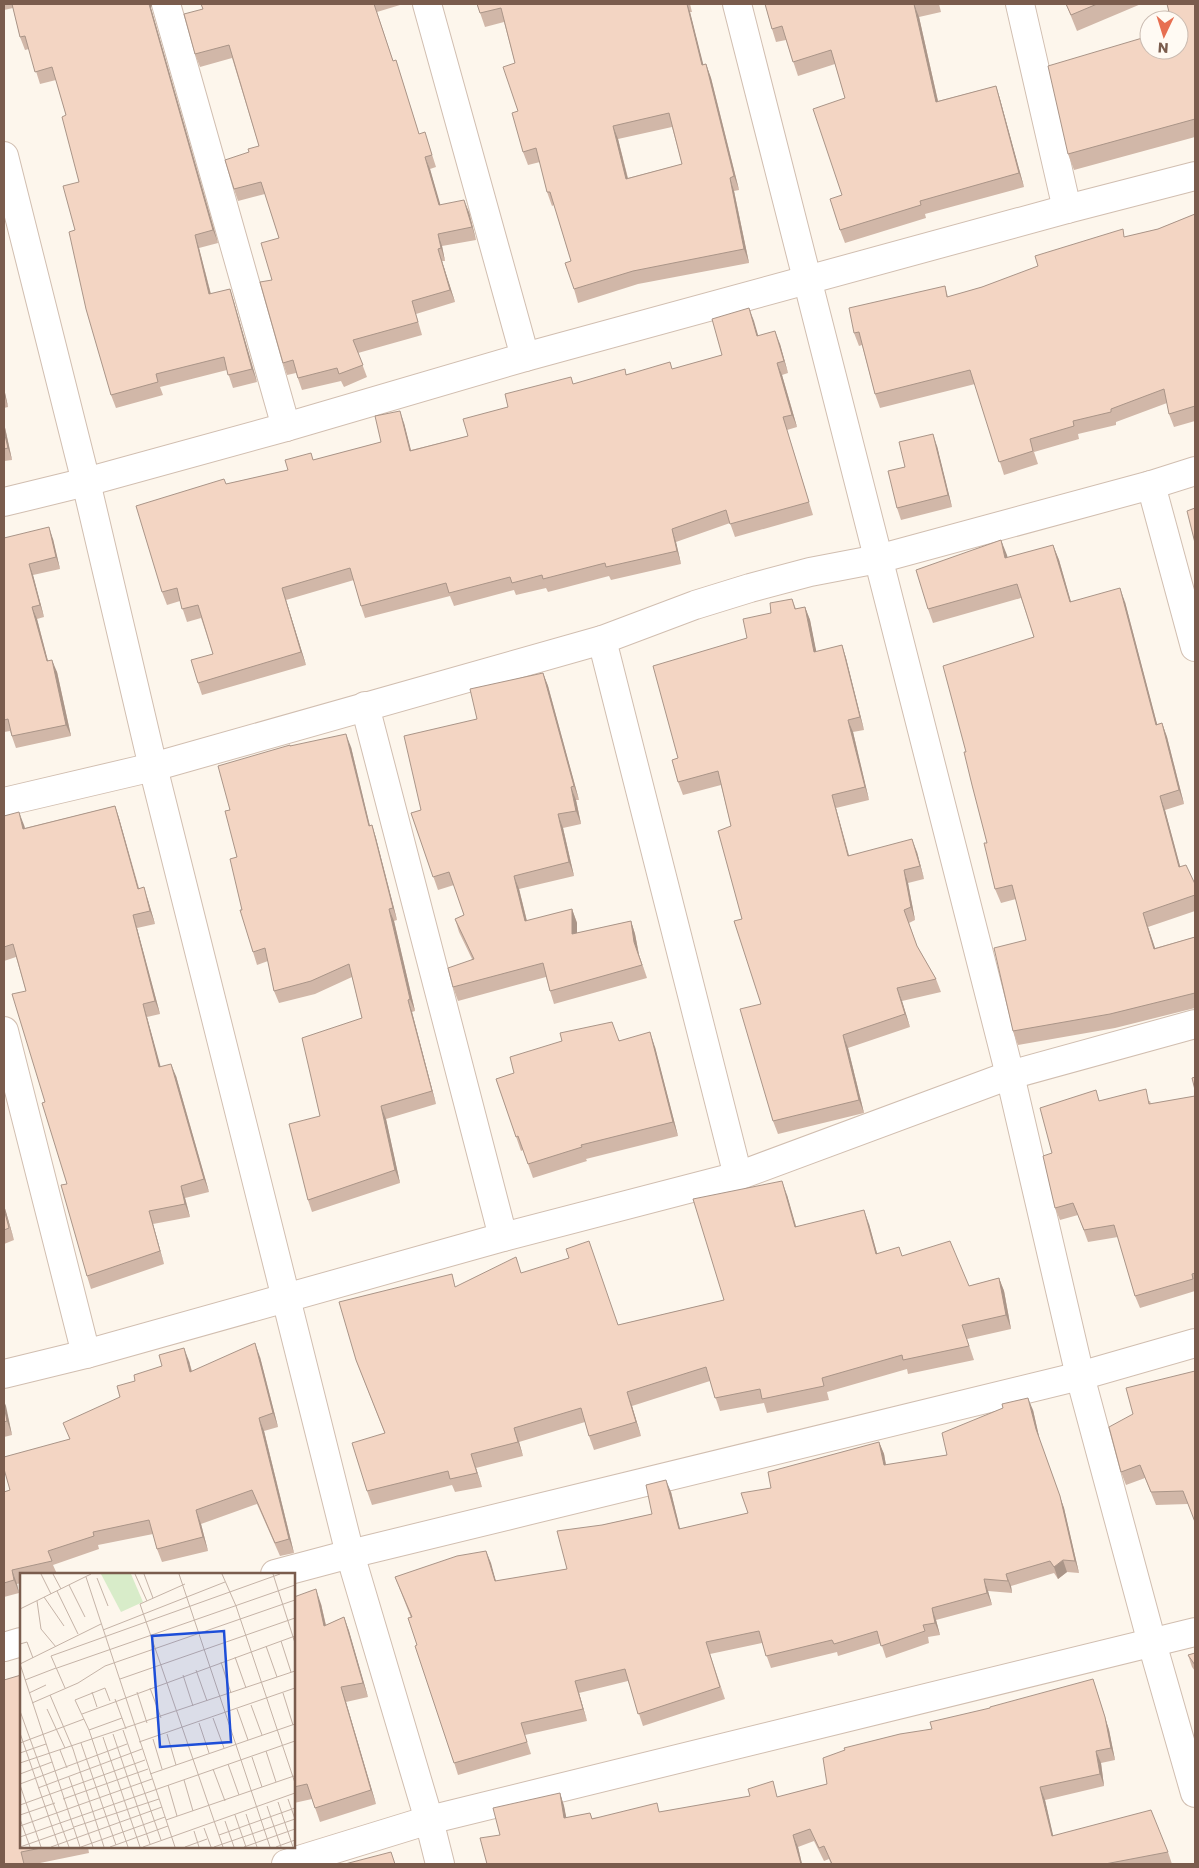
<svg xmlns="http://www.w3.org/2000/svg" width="1199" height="1868" font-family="Poppins,sans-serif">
<rect width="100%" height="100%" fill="#fdf6ec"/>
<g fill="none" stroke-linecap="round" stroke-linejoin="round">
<!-- minor casing -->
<g stroke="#d1beb0" stroke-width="30">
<g id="minor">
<polyline points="166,4 286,427"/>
<polyline points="427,4 525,357"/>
<polyline points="737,4 1010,1075 1080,1376 1152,1643 1195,1793"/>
<polyline points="1020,4 1067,209"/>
<polyline points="4,156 86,482 153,767 350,1554 429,1820 440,1864"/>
<polyline points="1151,485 1195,647"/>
<polyline points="4,502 86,482 286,427 525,357 1067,209 1195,176"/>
<polyline points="602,640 738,1176"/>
<polyline points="365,706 503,1237"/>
<polyline points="4,802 153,767 602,640 695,605 750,588 810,572 878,559 1151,485 1195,471"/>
<polyline points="4,1031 86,1354"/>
<polyline points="4,1374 86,1354 503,1237 738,1176 1010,1075 1195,1024"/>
<polyline points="275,1574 350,1554 1080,1376 1195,1343"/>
<polyline points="4,1647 21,1642"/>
<polyline points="286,1864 429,1820 1195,1632"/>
</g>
</g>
<!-- minor -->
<use href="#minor" stroke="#fff" stroke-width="28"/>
</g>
<!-- wall -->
<g fill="#d1b7a8" fill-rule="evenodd">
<polygon points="4,4 152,4 151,8 218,243 199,248 211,294 230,289 234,302 257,382 233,388 227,370 160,387 163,395 116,408 111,395 75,230 79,182 66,115 56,80 40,84 29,49 25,50 20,37 13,8 4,10"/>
<polygon points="201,4 400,4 400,5 377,12 393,61 396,60 400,73 419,134 429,145 436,167 430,169 440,205 469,212 476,240 442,246 445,261 442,261 455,302 416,314 422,335 358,353 367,377 344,387 341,381 302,390 296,373 287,375 283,363 272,280 279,238 265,194 238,201 234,189 249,152 259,146 232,58 200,67 195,54 203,9"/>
<path d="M477,4H690L692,12H690L703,65L706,64L711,78L739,190L734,191L749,263L638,284L578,303L574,289L571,261L554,205L552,206L547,192L540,162L528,165L523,152L518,111L515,63L504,22L485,27ZM672,127L682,164L628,178L618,139Z"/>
<polygon points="765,4 939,4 941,12 919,17 938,101 996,86 1000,99 1024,187 925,214 926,218 845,243 840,230 842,195 845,98 835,64 798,76 786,40 776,42 772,29"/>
<polygon points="1066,4 1141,4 1077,31"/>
<polygon points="1195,4 1195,137 1074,170 1068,154 1179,50"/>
<polygon points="1195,214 1195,421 1174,427 1169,414 1167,403 1116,422 1116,425 1078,434 1079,439 1034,452 1038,464 1004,475 975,384 880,408 875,394 862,345 859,346 854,333 945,286 948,297 982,287 1125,237 1158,229"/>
<polygon points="749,308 758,336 780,344 788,373 782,375 797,427 787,430 813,515 735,537 730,523 676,542 681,564 611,580 609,576 548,592 546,588 516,595 514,590 454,606 450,596 365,618 361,606 354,580 286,600 306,665 202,695 198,683 213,654 201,618 187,622 180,601 167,605 162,592 226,484 288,470 314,460 381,442 404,423 411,450 468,436 508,407 574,384 627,374 673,369 722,355"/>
<polygon points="4,388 8,407 4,408"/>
<polygon points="4,423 12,460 4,461"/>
<polygon points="937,446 952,507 901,520 897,508 905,467"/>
<polygon points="4,538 53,539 60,569 33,575 44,617 37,619 48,661 57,672 71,736 16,748 10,731 4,732"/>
<polygon points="1001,540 1007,558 1053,545 1059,560 1071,602 1125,602 1157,724 1162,723 1167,737 1184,804 1165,810 1180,866 1195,884 1195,911 1148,927 1155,948 1195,937 1195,1008 1115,1028 1018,1045 1013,1031 1026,940 1016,899 1001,903 995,889 987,843 966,752 1034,637 1021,598 933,623 928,609"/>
<polygon points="792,599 796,609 805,607 810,620 816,652 842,645 846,658 864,730 853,732 869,800 836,808 849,855 917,852 924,879 908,883 915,920 909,923 917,946 936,979 941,992 902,1001 910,1027 848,1048 864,1113 778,1134 773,1121 761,1004 742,919 731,826 721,785 683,795 678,782 678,758 747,638 771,613"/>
<polygon points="543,673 548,686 579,800 576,800 581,824 563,828 574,876 519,889 527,921 572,909 577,923 577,933 631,921 635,934 639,955 647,978 554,1004 550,991 546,977 458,1001 453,987 472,959 459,932 455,919 464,915 454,885 438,890 411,813 421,810 477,719"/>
<polygon points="290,746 351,747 370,826 372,825 376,838 397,920 394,921 415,1011 412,1012 436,1104 386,1119 400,1183 312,1212 308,1200 320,1116 362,1018 352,977 315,994 279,1003 274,991 268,961 257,965 253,952 242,910 237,857 230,810"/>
<polygon points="115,806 119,818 139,888 148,900 155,924 137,928 160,1014 147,1017 160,1066 176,1076 209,1192 185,1198 190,1217 153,1224 164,1264 91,1289 87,1276 67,1184 45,1102 26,991 16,957 4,961 4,816 24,825 25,828"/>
<polygon points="619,1040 655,1047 678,1136 586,1159 587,1161 533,1178 523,1150 521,1151 496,1079"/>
<polygon points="1195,1096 1195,1291 1140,1308 1135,1296 1118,1237 1088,1242 1078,1215 1060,1220 1055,1208 1052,1153 1100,1101 1150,1101 1151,1104"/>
<polygon points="787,1195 796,1226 869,1224 877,1253 903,1256 969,1286 999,1278 1004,1291 1011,1329 967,1339 974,1360 908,1374 907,1369 827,1392 829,1400 767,1413 764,1403 720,1411 710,1381 632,1406 641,1436 594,1450 589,1436 585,1422 519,1442 523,1456 476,1468 482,1487 455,1492 452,1485 372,1505 367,1491 385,1434 356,1360 456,1287 522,1273 618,1325 724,1300"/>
<polygon points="4,1205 14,1240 4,1244"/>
<polygon points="260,1357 278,1427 264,1431 294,1553 280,1556 257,1504 201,1524 208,1551 162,1562 157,1549 153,1534 98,1545 99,1549 53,1565 57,1574 21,1574 21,1583 17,1584 19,1593 4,1597 4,1492 10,1490 120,1397 135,1381 189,1361 192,1371"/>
<polygon points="1195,1371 1188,1504 1156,1505 1145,1478 1126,1485 1121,1472 1133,1414"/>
<polygon points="4,1401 12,1435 4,1437"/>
<polygon points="1033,1410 1040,1441 1064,1508 1079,1573 1067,1572 1058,1579 1054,1573 1011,1586 1012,1593 988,1591 992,1605 936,1620 940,1635 928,1637 929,1643 886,1658 881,1643 838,1656 837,1652 771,1668 762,1643 710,1654 725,1699 643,1726 628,1681 579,1693 587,1721 525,1735 531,1754 458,1775 417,1645 411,1618 395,1577 486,1551 496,1581 567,1569 602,1525 652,1514 671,1492 680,1529 748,1513 771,1488 879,1442 884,1454 886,1465 947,1455"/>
<polygon points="294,1597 321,1604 326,1625 344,1617 349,1631 368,1697 346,1702 376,1804 320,1822 312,1799 294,1803"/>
<polygon points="1195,1653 1195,1671 1192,1667 1188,1655"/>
<polygon points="1097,1692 1109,1730 1115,1760 1101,1763 1104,1786 1045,1800 1053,1836 1168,1852 1172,1864 831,1864 829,1859 824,1861 814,1841 798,1847 802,1864 487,1864 500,1835 560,1793 564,1806 566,1818 590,1813 592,1818 660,1812 778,1797 827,1784 932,1729"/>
<polygon points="21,1847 88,1847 89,1853 35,1864 4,1864"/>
</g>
<!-- shaded-wall -->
<g fill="#aa9588">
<polygon points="149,4 152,4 151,8 218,243 213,230"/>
<polygon points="687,4 690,12 707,79 702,65"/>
<polygon points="914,4 919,17 941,115 936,102"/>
<polygon points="706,64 711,78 739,190 734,176"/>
<polygon points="996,86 1000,99 1024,187 1019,173"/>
<polygon points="613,126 618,139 631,192 626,179"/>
<polygon points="425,157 430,169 444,217 439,205"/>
<polygon points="730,178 734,191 749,263 744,249"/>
<polygon points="464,200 469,212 476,240 472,227"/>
<polygon points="438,234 442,246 445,261 441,248"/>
<polygon points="195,235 199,248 214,307 209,294"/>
<polygon points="438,249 442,261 455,302 450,290"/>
<polygon points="230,289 234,302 257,382 252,369"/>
<polygon points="749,308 754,321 762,349 757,336"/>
<polygon points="775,331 780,344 788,373 784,361"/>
<polygon points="777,363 782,375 797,427 792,415"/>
<polygon points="4,388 8,407 4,394"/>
<polygon points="400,411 404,423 414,463 410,451"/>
<polygon points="4,423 12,460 8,448 4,431"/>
<polygon points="933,434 937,446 952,507 948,495"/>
<polygon points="49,527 53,539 60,569 56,557"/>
<polygon points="672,529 676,542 681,564 677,551"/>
<polygon points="1001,540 1007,555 1011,573 1005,558"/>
<polygon points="1053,545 1059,560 1075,616 1070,602"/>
<polygon points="29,564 33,575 44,617 40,605"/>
<polygon points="282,588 286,600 306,665 301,652"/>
<polygon points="1120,588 1125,602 1161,739 1156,725"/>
<polygon points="32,607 37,619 51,673 47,661"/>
<polygon points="805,607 810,620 819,665 814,652"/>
<polygon points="842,645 846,658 864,730 860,717"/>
<polygon points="52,660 57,672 71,736 66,725"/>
<polygon points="543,673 548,686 579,800 574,786"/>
<polygon points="848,720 853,732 869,800 865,787"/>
<polygon points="1162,723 1167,737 1184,804 1179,790"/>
<polygon points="346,734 351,747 373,839 369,826"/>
<polygon points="571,787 576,800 581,824 576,811"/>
<polygon points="832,795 836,808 852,868 848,856"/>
<polygon points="1160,796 1165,810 1184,881 1179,867"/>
<polygon points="115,806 119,818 142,901 138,889"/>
<polygon points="19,812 24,825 28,841 23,829"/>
<polygon points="558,814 563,828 574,876 569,862"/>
<polygon points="372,825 376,838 397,920 393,908"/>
<polygon points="912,839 917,852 924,879 920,866"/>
<polygon points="904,870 908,883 915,920 911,907"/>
<polygon points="514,876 519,889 530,934 525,921"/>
<polygon points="144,887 148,900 155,924 150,911"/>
<polygon points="389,909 394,921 415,1011 410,999"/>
<polygon points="572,909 577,923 577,948 572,934"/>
<polygon points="1143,913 1148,927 1160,963 1154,949"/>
<polygon points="133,915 137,928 160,1014 155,1001"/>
<polygon points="631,921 635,934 639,955 647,978 634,942"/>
<polygon points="897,988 902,1001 910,1027 905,1014"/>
<polygon points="408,1000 412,1012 436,1104 432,1091"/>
<polygon points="143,1004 147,1017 164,1079 159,1067"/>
<polygon points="650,1032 655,1047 678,1136 673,1122"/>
<polygon points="843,1035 848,1048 864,1113 859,1100"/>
<polygon points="171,1064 176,1076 209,1192 204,1179"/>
<polygon points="381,1106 386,1119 400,1183 395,1170"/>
<polygon points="782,1181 787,1195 800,1241 795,1227"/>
<polygon points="181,1186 185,1198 190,1217 185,1204"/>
<polygon points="4,1205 14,1240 4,1209"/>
<polygon points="864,1210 869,1224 881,1268 876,1254"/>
<polygon points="149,1211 153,1224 164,1264 160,1251"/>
<polygon points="999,1278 1004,1291 1011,1329 1006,1315"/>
<polygon points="255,1343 260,1357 278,1427 273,1413"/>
<polygon points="184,1348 189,1361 195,1386 190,1372"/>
<polygon points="627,1392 632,1406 641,1436 636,1422"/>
<polygon points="1028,1398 1033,1410 1040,1441 1064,1508 1079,1573 1075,1561 1036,1429"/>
<polygon points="4,1401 6,1406 12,1435 7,1421 4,1405"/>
<polygon points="259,1418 264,1431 294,1553 289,1539"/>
<polygon points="514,1428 519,1442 523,1456 518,1442"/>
<polygon points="879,1442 884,1454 888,1477 884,1465"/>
<polygon points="471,1454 476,1468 482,1487 477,1473"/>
<polygon points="666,1480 671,1492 683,1541 679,1529"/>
<polygon points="196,1510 201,1524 208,1551 203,1537"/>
<polygon points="486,1551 491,1563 499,1593 495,1581"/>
<polygon points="1063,1560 1067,1572 1058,1579 1054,1567"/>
<polygon points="12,1570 17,1584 19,1593 14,1580"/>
<polygon points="1006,1574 1011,1586 1012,1593 1008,1581"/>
<polygon points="984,1579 988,1591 992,1605 987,1593"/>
<polygon points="316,1589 321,1604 329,1640 324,1626"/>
<polygon points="932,1608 936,1620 940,1635 935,1623"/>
<polygon points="344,1617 349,1631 368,1697 363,1683"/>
<polygon points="1093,1679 1109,1730 1115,1760 1111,1748"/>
<polygon points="575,1681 579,1693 587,1721 583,1709"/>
<polygon points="341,1687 346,1702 376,1804 371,1790"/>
<polygon points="1096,1751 1101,1763 1104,1786 1100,1774"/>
<polygon points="1040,1787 1045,1800 1056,1848 1052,1836"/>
<polygon points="560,1793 564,1806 569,1831 564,1818"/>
<polygon points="793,1835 798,1847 802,1864 801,1864"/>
</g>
<!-- building -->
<g fill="#f3d5c3" stroke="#aa9588" fill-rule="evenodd">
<polygon points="12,4 149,4 213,230 195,235 209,294 230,289 252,369 228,375 224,357 156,374 158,382 111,395 86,309 69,232 75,230 63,186 79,182 62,117 66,115 52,67 35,72 25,36 20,37"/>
<polygon points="201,4 374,4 393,61 396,60 419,134 425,132 432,155 425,157 439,205 464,200 472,227 438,234 441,248 438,249 450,290 412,301 418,322 353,340 363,365 339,374 337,368 298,378 293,360 283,363 260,282 272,280 261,243 279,238 261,182 234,189 225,160 249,152 248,149 259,146 229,45 195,54 184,14 203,9"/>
<path d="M477,4H687L702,65L706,64L734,176L730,178L744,249L633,271L574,289L565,263L571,261L550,192H547L536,148L523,152L512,113L518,111L503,67L515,63L501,8L480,13ZM669,113L682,164L626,179L613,126Z"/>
<polygon points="765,4 914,4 936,102 996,86 1019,173 920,201 921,205 840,230 830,199 842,195 813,109 845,98 831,50 793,62 782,26 772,29"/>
<polygon points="1066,4 1097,4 1071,15"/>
<polygon points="1167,4 1195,4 1195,119 1068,154 1048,66 1149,36 1149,50 1179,50 1179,20 1171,20"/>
<polygon points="1195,214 1195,406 1169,414 1164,389 1111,409 1111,412 1073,421 1074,426 1030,439 1033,451 999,462 970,370 875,394 859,332 854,333 849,308 945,286 947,297 982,287 1038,266 1035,256 1123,229 1124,237 1158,229"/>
<polygon points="749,308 757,336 775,331 784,361 777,363 792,415 783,417 809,502 730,524 726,510 672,529 677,551 606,567 605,563 543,579 542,575 512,583 510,577 449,593 446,583 361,606 350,568 282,588 301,652 198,683 191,660 213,654 198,605 182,609 177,588 162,592 136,506 224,479 226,484 288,470 285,460 311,453 313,460 381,442 375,416 400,411 410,451 468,436 463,419 508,407 505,394 571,377 573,384 625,369 626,375 670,362 672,369 722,355 712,319"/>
<polygon points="4,431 8,448 4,449"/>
<polygon points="933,434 948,495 897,508 888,471 905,467 899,442"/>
<polygon points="1195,508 1195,543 1187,511"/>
<polygon points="49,527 56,557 29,564 40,605 32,607 47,661 52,660 66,725 12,736 8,719 4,720 4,538"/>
<polygon points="1001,540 1005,558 1053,545 1070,602 1120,588 1156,725 1162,723 1179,790 1160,796 1179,867 1186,865 1195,884 1195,895 1143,913 1154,949 1195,937 1195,993 1110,1014 1013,1031 994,948 1026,940 1012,885 995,889 984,843 987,843 972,785 964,752 966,752 943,666 1034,637 1017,584 928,609 916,570"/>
<polygon points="792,599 795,609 805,607 814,652 842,645 860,717 848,720 865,787 832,795 848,856 912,839 920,866 904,870 911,907 904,910 917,946 936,979 897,988 905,1014 843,1035 859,1100 773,1121 740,1009 761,1004 734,921 742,919 718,831 731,826 718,771 678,782 672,760 678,758 653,666 747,638 743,619 771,613 770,603"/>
<polygon points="543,673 574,786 571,787 576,811 558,814 569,862 514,876 525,921 572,909 572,934 631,921 634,942 642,965 550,991 543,963 453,987 448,968 474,959 455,919 464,915 449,872 433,877 411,813 421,810 404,736 477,719 470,689"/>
<polygon points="346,734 369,826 372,825 393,908 389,909 410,999 408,1000 432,1091 381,1106 395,1170 308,1200 289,1124 320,1116 302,1038 362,1018 349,964 311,981 274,991 265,948 253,952 240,910 242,910 230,859 237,857 225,811 230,810 218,766 290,745 290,746"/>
<polygon points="115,806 138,889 144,887 150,911 133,915 155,1001 143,1004 159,1067 171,1064 204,1179 181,1186 185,1204 149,1211 160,1251 87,1276 61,1185 67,1184 42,1103 45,1102 12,994 26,991 13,944 4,947 4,816 19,812 23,829"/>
<polygon points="612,1022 619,1041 650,1032 673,1122 581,1145 582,1147 528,1164 518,1136 516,1137 496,1079 514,1073 510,1057 562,1041 560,1033"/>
<polygon points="1195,1077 1195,1090 1192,1078"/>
<polygon points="1146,1089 1149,1104 1195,1096 1195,1273 1192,1274 1193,1279 1135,1296 1114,1225 1084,1230 1073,1203 1055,1208 1043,1156 1052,1153 1040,1108 1096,1090 1099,1101"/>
<polygon points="782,1181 795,1227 864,1210 876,1254 899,1247 902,1256 950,1241 969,1286 999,1278 1006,1315 962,1325 969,1346 903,1360 902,1355 822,1378 824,1386 762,1399 760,1389 715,1398 706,1367 627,1392 636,1422 589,1436 581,1408 514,1428 518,1442 471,1454 477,1473 450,1479 448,1471 367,1491 352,1443 385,1433 356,1360 339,1302 452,1274 455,1287 516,1257 521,1273 569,1258 566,1249 589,1241 618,1325 724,1300 693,1199"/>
<polygon points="4,1209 9,1228 4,1230"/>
<polygon points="255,1343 273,1413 259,1418 289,1539 275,1543 252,1490 196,1510 203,1537 157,1549 149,1520 93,1532 94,1536 48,1551 52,1561 12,1570 14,1580 4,1583 4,1492 10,1490 4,1469 4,1457 70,1439 63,1423 120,1397 117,1386 135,1381 134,1375 162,1366 159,1355 184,1348 190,1372"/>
<polygon points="1195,1371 1195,1522 1183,1491 1151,1492 1140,1465 1121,1472 1109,1427 1133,1414 1126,1388"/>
<polygon points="1028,1398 1036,1429 1060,1496 1075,1561 1063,1560 1054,1567 1050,1561 1006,1574 1008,1581 984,1579 987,1593 932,1608 935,1623 923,1625 925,1631 881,1646 877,1631 834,1644 832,1640 766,1656 759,1631 706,1642 720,1687 638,1714 625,1669 575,1681 583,1709 521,1723 527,1742 454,1763 415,1646 417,1645 408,1618 412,1617 395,1577 457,1556 486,1551 495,1581 567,1569 557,1531 602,1525 652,1514 646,1485 666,1480 679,1529 748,1513 741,1493 771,1488 768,1472 879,1442 884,1465 947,1455 942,1433 1003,1408 1002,1404"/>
<polygon points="4,1405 7,1421 4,1422"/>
<polygon points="316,1589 324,1626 344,1617 363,1683 341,1687 371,1790 315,1808 307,1784 294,1787 294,1597"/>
<polygon points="1195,1653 1195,1665 1188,1655"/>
<polygon points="21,1675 21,1847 46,1847 21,1852 24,1864 4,1864 4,1680"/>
<polygon points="1093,1679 1105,1717 1111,1748 1096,1751 1100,1774 1040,1787 1052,1836 1151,1810 1168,1852 1105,1864 832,1864 824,1846 819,1848 810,1829 793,1835 801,1864 487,1864 480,1838 500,1835 493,1808 560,1793 564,1818 590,1813 592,1819 657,1803 659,1812 750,1796 748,1789 773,1781 777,1797 827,1784 823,1758 845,1750 844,1748 900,1734 932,1729 930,1722 990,1708 990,1707"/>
<polygon points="391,1852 395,1864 345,1864"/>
</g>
<!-- overview -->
<g transform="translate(20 1573)">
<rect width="275" height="275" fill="#fdf6ec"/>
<path d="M81,1H111L123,29L101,39Z" fill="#d8ecc9"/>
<path fill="none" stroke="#c5b3a7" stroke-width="1" d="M21,1L31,21M33,1L41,16M115,1L127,28M124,1L133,25M159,1L250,274M202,1L216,33L275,210M253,1L275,70M66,4L155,274M77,5L88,33M165,11L120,31L203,274M49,12L65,44M37,18L58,61M24,24L44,53M17,28L21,56L36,74M0,36L71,1M83,57L205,9M261,68L271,99M0,71L7,69L13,85M246,73L257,104M31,83L260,1M31,83L45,115M215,84L226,115M201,89L211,120M0,91L60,274M0,91L81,51M37,95L275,12M176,97L187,128M163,102L173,133M100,106L275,45M5,107L36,95M130,115L141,145M72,119L77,134M117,119L127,150M9,120L26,112M263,120L273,152M30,122L53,176L84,274M95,126L106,156M90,128L85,115L55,127L69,157L108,274M12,130L58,110L85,93L275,27M231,132L242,162M27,136L45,175M217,136L228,167M0,138L49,274M62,141L275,63M193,145L204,175M179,150L189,180M69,157L102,145M103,157L141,267M0,160L39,274M93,161L130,271M147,161L156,192M83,164L120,274M133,166L142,196M119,169L275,115M0,170L64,146M61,170L96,272M40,177L47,195M246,178L256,209M0,180L26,171M232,184L242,214M0,190L275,98M208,191L219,222M193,196L205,228M0,201L32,189M130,201L275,151M49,204L73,274M164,207L173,238M0,211L107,171M0,212L21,274M148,212L157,243M18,215L122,176M43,226L128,196M268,226L275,246M258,229L273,274M0,232L125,187M247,233L261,274M226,241L237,274M0,242L35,230M215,242L226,274M0,246L10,274M146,247L274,203M205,248L214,274M0,253L132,206M54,254L139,226M184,255L191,274M174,258L179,274M199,262L275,235M0,264L275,168M0,274L54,255M31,274L142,234M61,274L145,244M90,274L148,253M123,274L275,220M165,274L187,266M194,274L275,246M224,274L275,256M256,274L275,267"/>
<path fill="#1d4ed8" fill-opacity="0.15" stroke="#1d4ed8" stroke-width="2.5" d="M204,58L211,169L140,174L132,63Z"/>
<rect width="275" height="275" fill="none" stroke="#7a5c4d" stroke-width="2.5"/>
</g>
<!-- border -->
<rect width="1199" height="1868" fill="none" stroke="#7a5c4d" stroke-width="10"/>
<!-- north arrow -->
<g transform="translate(1164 35) rotate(184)"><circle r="24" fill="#fffaf3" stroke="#cabbb1"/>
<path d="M0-4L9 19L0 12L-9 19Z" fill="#e76f51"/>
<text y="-8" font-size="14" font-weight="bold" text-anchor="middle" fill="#7a5c4d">N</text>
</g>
</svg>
